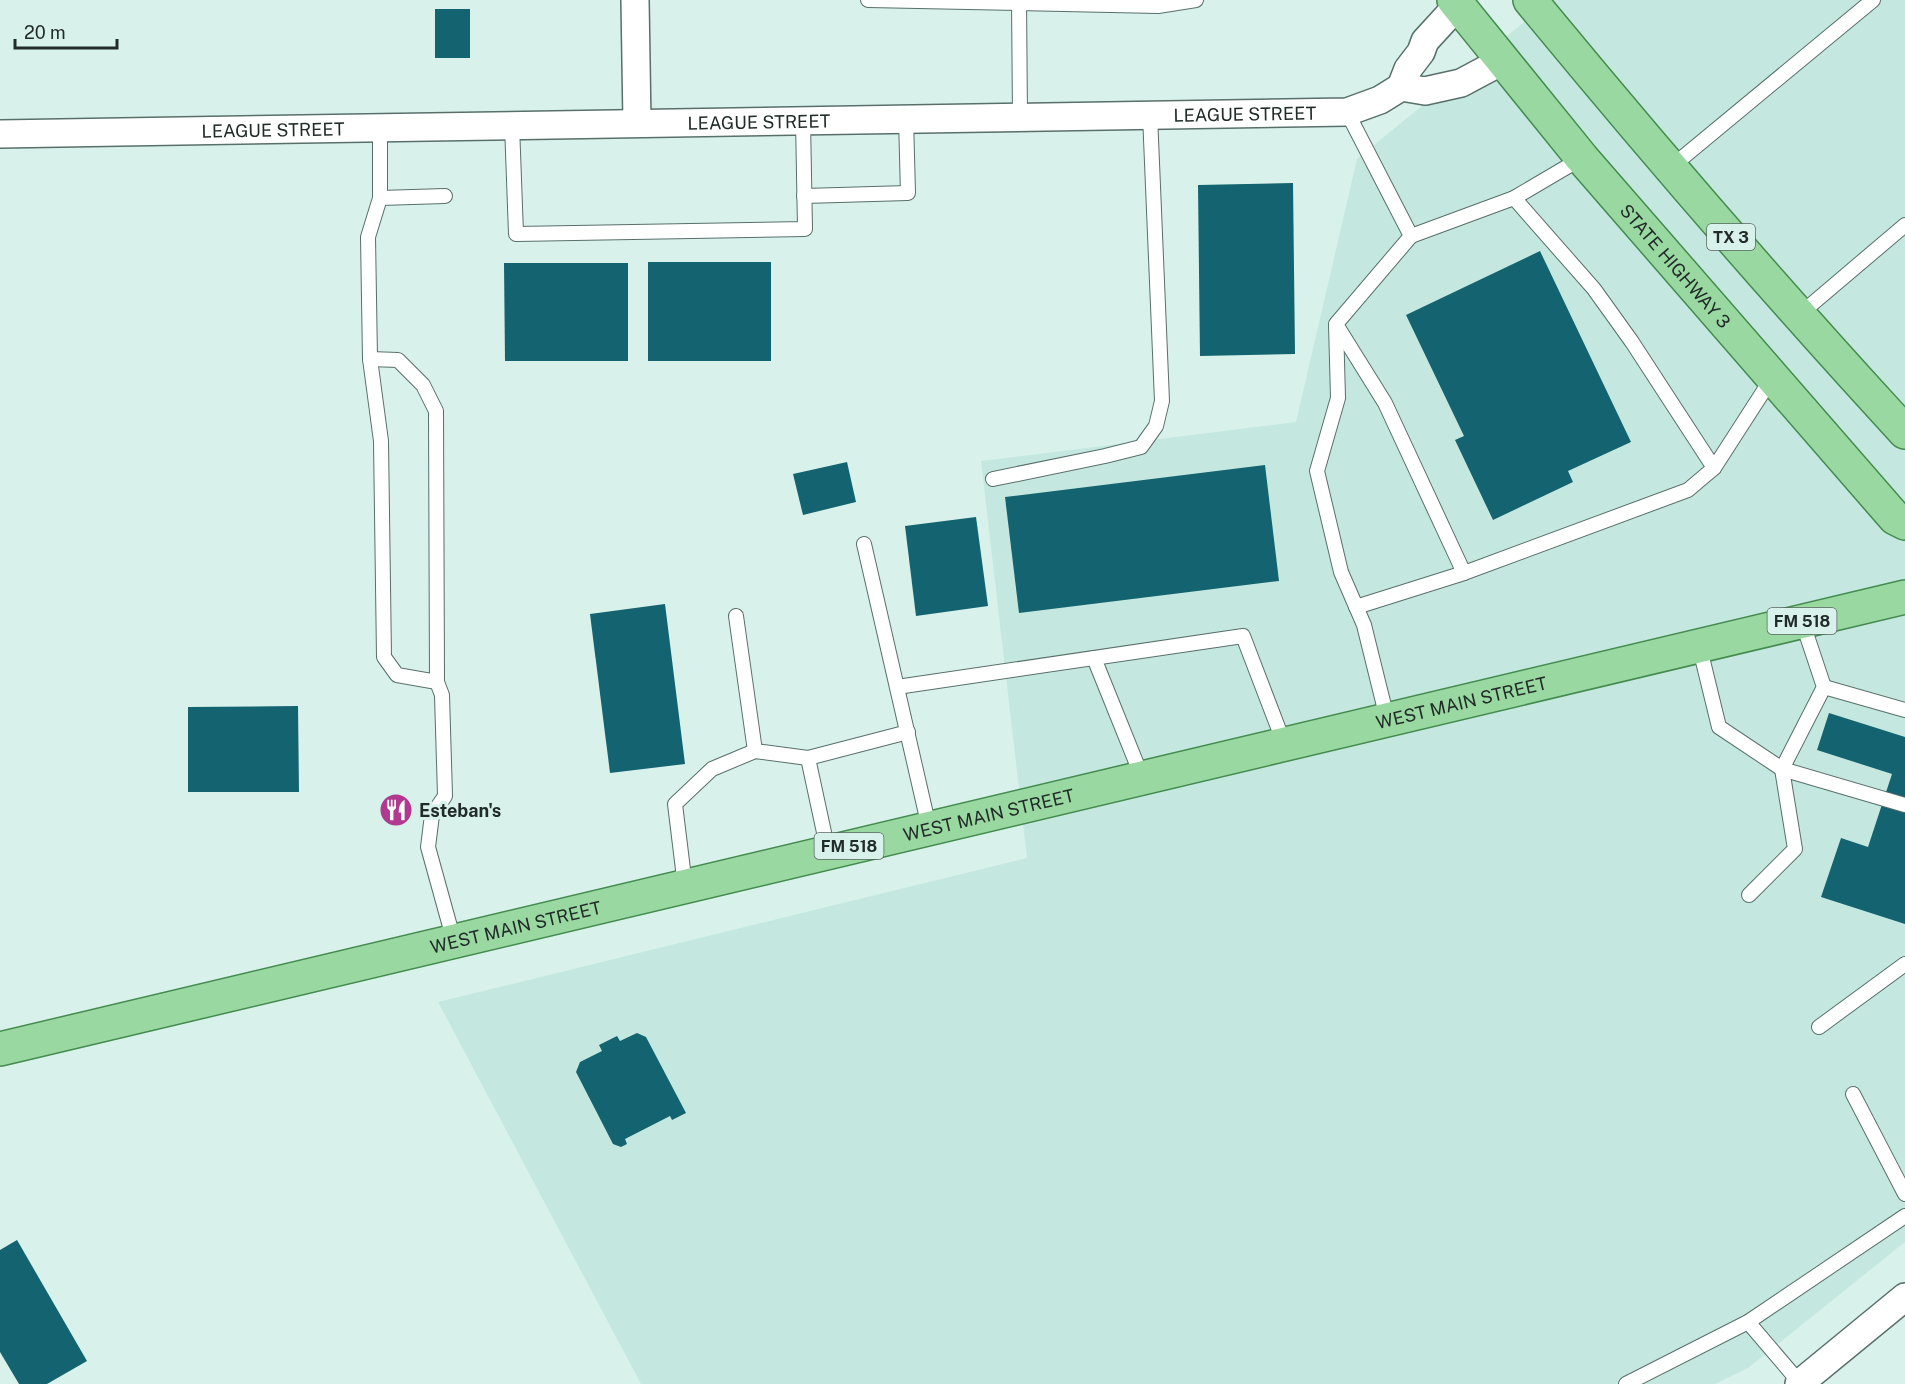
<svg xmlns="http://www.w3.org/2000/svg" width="1905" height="1384" font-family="'Public Sans',sans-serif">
<rect width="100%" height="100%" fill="#d8f2eb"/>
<!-- built -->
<polygon fill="#c4e8df" points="1551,0 1905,0 1905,1242 1748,1368 1715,1384 641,1384 438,1002 1027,858 981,461 1296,422 1357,159"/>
<!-- building -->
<g fill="#136370">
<rect x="435" y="9" width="35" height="49"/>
<polygon points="1293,183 1295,354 1200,356 1198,185"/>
<polygon points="1540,251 1631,442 1568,471 1573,482 1493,520 1455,440 1464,436 1406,315"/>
<rect x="648" y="262" width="123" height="99"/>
<polygon points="504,263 628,263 628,361 505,361"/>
<polygon points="847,462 856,502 803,515 793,474"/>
<polygon points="1265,465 1279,581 1019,613 1005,497"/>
<polygon points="976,517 988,606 916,616 905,526"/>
<polygon points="665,604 685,764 610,773 590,614"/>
<polygon points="298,706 299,792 188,792 188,707"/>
<polygon points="1829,713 1905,737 1905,924 1821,897 1841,838 1868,847 1892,774 1817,750"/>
<polygon points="637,1033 646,1037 686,1113 672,1120 670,1116 625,1139 627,1144 621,1147 613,1144 576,1072 580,1062 602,1051 599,1045 617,1036 620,1041"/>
<polygon points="17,1240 87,1361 47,1384 19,1384 0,1352 0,1250"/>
</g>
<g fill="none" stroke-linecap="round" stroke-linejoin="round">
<!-- lane casing -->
<g stroke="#586f6a" stroke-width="16">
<g id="lane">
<polyline points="868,0 1158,6 1196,0"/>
<polyline points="1019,0 1020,117"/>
<polyline points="1347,112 1411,236 1336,324 1338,398 1317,471 1341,572 1364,625 1387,718"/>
<polyline points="512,125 516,234 805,229 803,120"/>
<polyline points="380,127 380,198 445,196"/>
<polyline points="1670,168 1873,0"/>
<polyline points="804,196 908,193 906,119"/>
<polyline points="380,198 368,237 370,359 381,441 384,657 397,675 437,682 442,695 445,796 432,815 428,847 454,941"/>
<polyline points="1514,198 1594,289 1632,342 1714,468"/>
<polyline points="1411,236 1514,198 1582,158"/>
<polyline points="1799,315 1905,225"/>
<polyline points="1337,326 1385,403 1464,573 1688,490 1714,468 1772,378"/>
<polyline points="370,359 398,360 423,385 436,411 437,682"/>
<polyline points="993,479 1105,456 1141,447 1156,426 1162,401 1150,115"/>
<polyline points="864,544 929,827"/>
<polyline points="1356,607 1464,573"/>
<polyline points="736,616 755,751"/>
<polyline points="1699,645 1719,727 1782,769 1824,687 1802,621"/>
<polyline points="1094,658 1142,777"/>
<polyline points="897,687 1243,636 1284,743"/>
<polyline points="1824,687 1905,710"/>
<polyline points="808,758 908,732"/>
<polyline points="685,886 675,804 712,769 755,751 808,758 828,851"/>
<polyline points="1749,895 1795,849 1782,769 1905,805"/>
<polyline points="1819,1027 1905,964"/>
<polyline points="1853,1094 1905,1194"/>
<polyline points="1748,1322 1800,1383"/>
<polyline points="1626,1384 1748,1322 1905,1216"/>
</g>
</g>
<!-- street casing -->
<g stroke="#586f6a" stroke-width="30">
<g id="street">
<polyline points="635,0 637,123"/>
<polyline points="1401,87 1408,69 1421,52 1425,41 1458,5"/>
<path id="s1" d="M0,134L1347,112L1380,100L1401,87L1425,91L1461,83L1504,60"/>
<polyline points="1799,1384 1905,1297"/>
</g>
</g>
<!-- primary casing -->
<g stroke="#438b4e" stroke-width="36">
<g id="primary">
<path id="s2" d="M1454,0L1582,158L1895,518L1905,523"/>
<path d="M1530,0C1651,147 1776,292 1905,432"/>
<path id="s3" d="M0,1049L1905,597"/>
</g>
</g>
<!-- lane -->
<use href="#lane" stroke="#fff" stroke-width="14"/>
<!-- street -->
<use href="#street" stroke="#fff" stroke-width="27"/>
<!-- primary -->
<use href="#primary" stroke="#9ad8a1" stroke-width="33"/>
</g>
<!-- icons -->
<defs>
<g id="restaurant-disc" transform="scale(1.725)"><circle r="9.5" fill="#b13a90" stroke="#d8f2eb"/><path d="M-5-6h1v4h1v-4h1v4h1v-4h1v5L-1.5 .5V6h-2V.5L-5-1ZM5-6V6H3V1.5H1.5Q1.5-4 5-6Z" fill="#fff"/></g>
</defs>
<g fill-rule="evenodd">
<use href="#restaurant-disc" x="396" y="810"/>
</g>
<g text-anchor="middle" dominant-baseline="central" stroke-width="6" stroke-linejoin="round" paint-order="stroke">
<!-- shield labels -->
<g fill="#d8f2eb" stroke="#586762" stroke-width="1.5">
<rect x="1707" y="224" width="48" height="26" rx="4.5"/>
<rect x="1767.5" y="608" width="69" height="26" rx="4.5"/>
<rect x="814.5" y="833" width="69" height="26" rx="4.5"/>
</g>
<g font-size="16" font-weight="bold" fill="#212b28">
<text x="1731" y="237">TX 3</text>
<text x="1802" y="621">FM 518</text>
<text x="849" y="846">FM 518</text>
</g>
<!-- street labels -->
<g font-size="18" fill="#212b28" stroke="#d8f2eb">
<text stroke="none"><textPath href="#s1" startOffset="1245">LEAGUE STREET</textPath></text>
<text stroke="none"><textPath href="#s1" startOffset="759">LEAGUE STREET</textPath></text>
<text stroke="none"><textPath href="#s1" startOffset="273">LEAGUE STREET</textPath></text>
<text stroke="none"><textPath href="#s2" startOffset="346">STATE HIGHWAY 3</textPath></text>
<text stroke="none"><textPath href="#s3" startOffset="1502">WEST MAIN STREET</textPath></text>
<text stroke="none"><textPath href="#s3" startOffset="1016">WEST MAIN STREET</textPath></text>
<text stroke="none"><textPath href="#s3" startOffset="530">WEST MAIN STREET</textPath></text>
</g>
<!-- poi labels -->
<g font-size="18" font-weight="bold" fill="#212b28" stroke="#d8f2eb" text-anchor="start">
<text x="419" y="810">Esteban's</text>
</g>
</g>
<!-- scale -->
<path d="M15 39v9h102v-9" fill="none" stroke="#212b28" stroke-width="3"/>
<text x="24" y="39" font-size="18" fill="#212b28" stroke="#d8f2eb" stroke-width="4.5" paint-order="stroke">20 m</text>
</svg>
